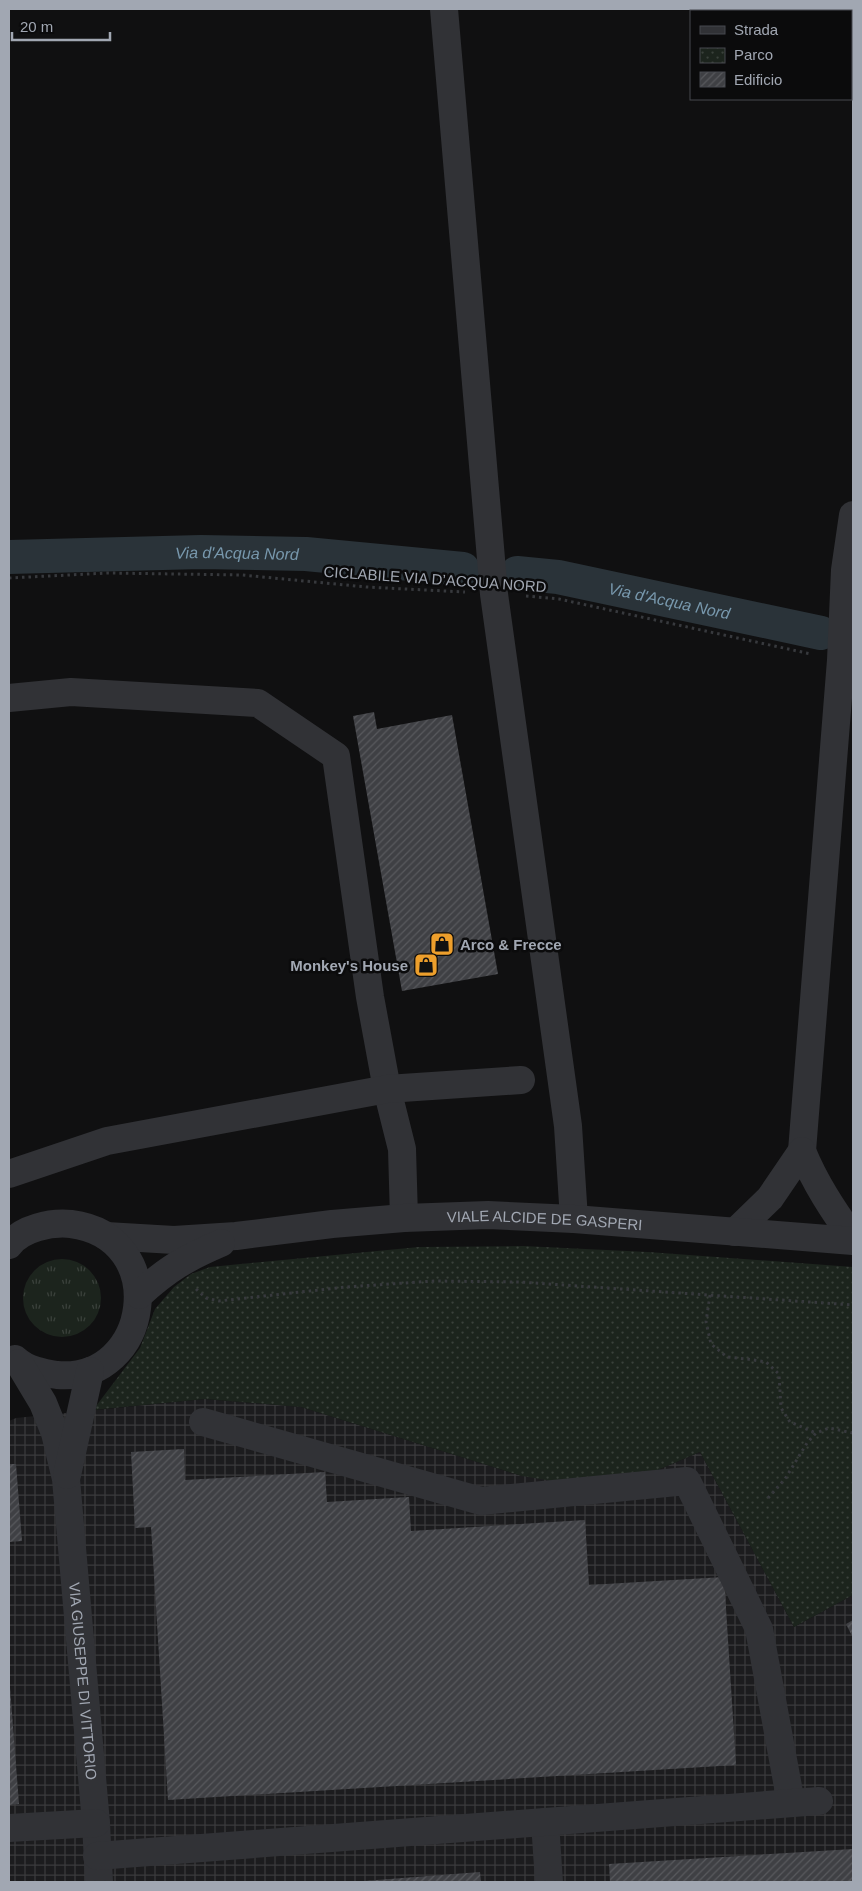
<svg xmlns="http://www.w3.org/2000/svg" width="862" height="1891" font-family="Arial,sans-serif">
<defs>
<pattern id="industrial-grid" width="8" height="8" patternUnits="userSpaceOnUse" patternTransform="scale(1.25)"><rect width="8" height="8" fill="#1c1c1e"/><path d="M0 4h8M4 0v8" fill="none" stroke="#3a3a3c"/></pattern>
<pattern id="grass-tufts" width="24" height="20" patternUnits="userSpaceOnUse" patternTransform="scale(1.25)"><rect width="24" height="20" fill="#1c241d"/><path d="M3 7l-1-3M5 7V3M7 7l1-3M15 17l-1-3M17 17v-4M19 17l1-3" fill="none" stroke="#3a413b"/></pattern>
<pattern id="park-dots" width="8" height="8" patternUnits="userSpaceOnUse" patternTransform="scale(1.25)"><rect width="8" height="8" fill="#1c241d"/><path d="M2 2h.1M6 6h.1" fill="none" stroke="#3a413b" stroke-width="1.8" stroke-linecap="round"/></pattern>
<pattern id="building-hatch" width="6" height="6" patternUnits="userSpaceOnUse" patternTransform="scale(1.25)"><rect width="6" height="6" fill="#3f4044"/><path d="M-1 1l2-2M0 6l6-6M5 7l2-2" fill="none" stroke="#58595d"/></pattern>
</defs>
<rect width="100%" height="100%" fill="#101011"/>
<!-- industrial -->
<polygon fill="url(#industrial-grid)" points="205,1399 301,1407 522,1476 646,1475 700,1452 794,1627 853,1595 853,1882 9,1882 9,1421 16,1418"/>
<!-- grass -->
<circle fill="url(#grass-tufts)" cx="62" cy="1298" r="39"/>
<!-- park -->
<polygon fill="url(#park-dots)" points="523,1246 648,1252 853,1267 853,1595 794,1627 700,1452 646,1475 583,1486 522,1476 301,1407 205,1399 93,1410 140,1348 155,1309 174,1287 191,1274 210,1267 419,1247"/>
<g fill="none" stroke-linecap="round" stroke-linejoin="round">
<!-- canal -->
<g stroke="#2a3339" stroke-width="34">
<path id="s1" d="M9,557L201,552L306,554L463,569"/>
<path id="s2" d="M517,573L558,577L821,633"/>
</g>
</g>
<!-- building -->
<g fill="url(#building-hatch)">
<polygon points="374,712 377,729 452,715 498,974 402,991 353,716"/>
<polygon points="184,1449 185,1480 325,1472 327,1502 409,1497 411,1531 585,1520 589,1585 724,1577 736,1765 168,1800 151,1527 135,1528 131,1452"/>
<polygon points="9,1464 16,1464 22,1541 9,1542"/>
<polygon points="853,1620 853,1638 846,1624"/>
<polygon points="10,1687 19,1804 9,1805 9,1688"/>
<polygon points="853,1849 853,1882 610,1882 609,1864"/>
<polygon points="480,1872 481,1882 364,1882 364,1881"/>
</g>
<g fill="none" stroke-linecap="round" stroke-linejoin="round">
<!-- path -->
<g stroke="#37393d" stroke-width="3" stroke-dasharray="2.5 4" stroke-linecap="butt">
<polyline points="9,578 108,573 242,575 366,587 465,592"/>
<polyline points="526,596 559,599 811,654"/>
<polyline points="196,1289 206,1298 219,1301 346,1287 434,1281 520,1282 853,1305"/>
<polyline points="710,1295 706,1322 711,1344 727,1357 747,1359 766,1362 779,1374 781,1408 790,1422 816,1433"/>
<polyline points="768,1498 785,1479 807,1443 816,1433 829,1428 853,1433"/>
</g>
<!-- minor -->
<g stroke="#313236" stroke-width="28">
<polyline points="444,9 494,594 568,1126 574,1219"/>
<polyline points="9,698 71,692 258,703 336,756 370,997 387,1089 402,1149 404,1218"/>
<polyline points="802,1151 841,660 845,570 853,515"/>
<polyline points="9,1174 107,1141 387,1089 521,1080"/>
<path d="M735,1232L770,1198L802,1151C815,1183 833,1210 853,1238"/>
<path id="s3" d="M106,1236L174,1240L236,1236L332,1224L404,1218L488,1215L574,1219L853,1241"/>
<path d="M9,1245C22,1228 51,1222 71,1224C172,1237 151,1383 57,1375C43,1373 27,1370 15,1359"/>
<path d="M139,1295C167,1269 186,1258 221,1243"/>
<path id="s4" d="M19,1363L43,1403L55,1433L66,1479L96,1823L99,1882"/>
<polyline points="203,1422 481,1501 687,1481 759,1629 791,1803"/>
<polyline points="67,1475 90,1371"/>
<polyline points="545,1822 549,1882"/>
<polyline points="9,1828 96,1823"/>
<polyline points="97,1856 819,1801"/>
</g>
</g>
<!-- icons -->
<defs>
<g id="shop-square" transform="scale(1.25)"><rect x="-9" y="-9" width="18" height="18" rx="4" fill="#ed9f2c" stroke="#0b0b0c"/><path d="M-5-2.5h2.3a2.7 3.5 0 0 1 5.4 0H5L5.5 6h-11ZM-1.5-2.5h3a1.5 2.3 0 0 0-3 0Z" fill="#111"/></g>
</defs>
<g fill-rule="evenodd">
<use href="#shop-square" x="442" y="944"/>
<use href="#shop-square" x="426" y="965"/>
</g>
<g text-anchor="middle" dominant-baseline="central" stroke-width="5" stroke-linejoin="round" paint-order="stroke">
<!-- street labels -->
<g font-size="15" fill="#a1a7b2" stroke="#0b0b0c">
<text transform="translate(435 579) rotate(4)">CICLABILE VIA D’ACQUA NORD</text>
<text stroke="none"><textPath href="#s3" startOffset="440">VIALE ALCIDE DE GASPERI</textPath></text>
<text stroke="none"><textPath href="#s4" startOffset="329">VIA GIUSEPPE DI VITTORIO</textPath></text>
</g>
<!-- poi labels -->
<g font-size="15" font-weight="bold" fill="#a1a7b2" stroke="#0b0b0c" text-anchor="start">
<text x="460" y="944">Arco &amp; Frecce</text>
<text x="408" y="965" text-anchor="end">Monkey's House</text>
</g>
<!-- water labels -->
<g font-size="16" font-style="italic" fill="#7898ad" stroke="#0b0b0c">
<text stroke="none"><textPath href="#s1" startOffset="228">Via d'Acqua Nord</textPath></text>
<text stroke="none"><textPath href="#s2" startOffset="155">Via d'Acqua Nord</textPath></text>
</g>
</g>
<!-- border -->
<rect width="862" height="1891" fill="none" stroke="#a1a7b2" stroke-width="20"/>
<!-- legend -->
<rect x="690" y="10" width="162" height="90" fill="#0b0b0c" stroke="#47494e"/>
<rect x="700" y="26" width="25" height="8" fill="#313236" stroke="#47494e"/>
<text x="734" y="35" font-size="15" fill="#a1a7b2">Strada</text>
<rect x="700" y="48" width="25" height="15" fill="url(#park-dots)" stroke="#47494e"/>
<text x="734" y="60" font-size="15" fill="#a1a7b2">Parco</text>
<rect x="700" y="72" width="25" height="15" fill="url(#building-hatch)" stroke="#47494e"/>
<text x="734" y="85" font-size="15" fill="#a1a7b2">Edificio</text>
<!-- scale -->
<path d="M12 32v8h98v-8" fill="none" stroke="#a1a7b2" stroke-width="2.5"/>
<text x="20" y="32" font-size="15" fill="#a1a7b2" stroke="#0b0b0c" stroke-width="4" paint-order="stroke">20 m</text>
</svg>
